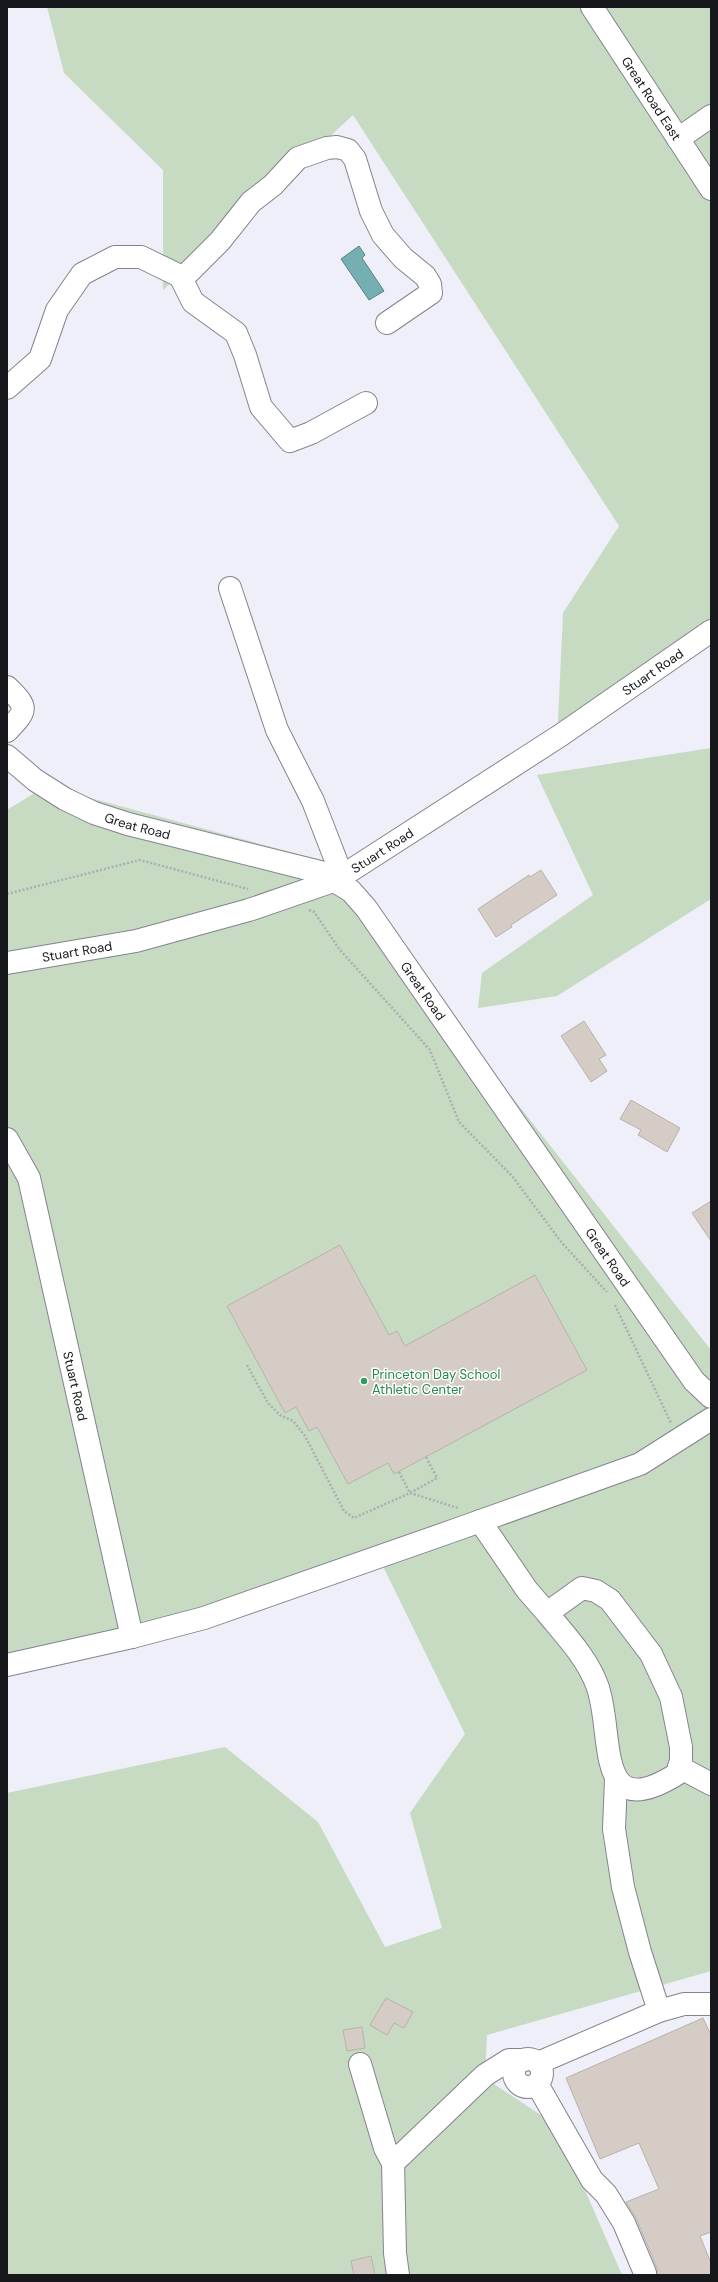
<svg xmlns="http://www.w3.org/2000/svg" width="718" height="2282" font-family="'DM Sans',sans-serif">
<rect width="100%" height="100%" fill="#eeeff9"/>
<!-- green -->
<g fill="#c6dbc2">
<polygon points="47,7 711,7 711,630 557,743 563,613 619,526 353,115 163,290 163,170 64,73"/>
<polygon points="711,748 711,899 557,996 478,1008 482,973 593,895 537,775"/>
<polygon points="46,786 327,862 711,1350 711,1971 487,2035 485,2078 557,2126 622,2275 7,2275 7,1793 225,1747 318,1822 385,1947 442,1928 410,1813 465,1734 377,1554 271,1599 7,1660 7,810"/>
</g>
<!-- water -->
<polygon fill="#75afb2" stroke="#598285" points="359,246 365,255 362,258 384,291 369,300 341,259"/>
<!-- building -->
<g fill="#d4ccc5" stroke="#b9b2aa">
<polygon points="541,870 557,895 511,925 512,927 496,937 478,909 529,875 530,877"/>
<polygon points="584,1021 606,1055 599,1059 607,1071 591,1082 561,1036"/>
<polygon points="631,1100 680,1128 667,1152 638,1135 641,1130 620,1119"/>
<polygon points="711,1201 711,1241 692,1213"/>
<polygon points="340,1245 389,1335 397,1331 405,1346 535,1275 587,1370 394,1474 388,1463 348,1484 317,1427 309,1431 296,1407 285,1413 227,1306"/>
<polygon points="386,1998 413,2012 404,2028 394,2023 387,2035 370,2025"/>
<polygon points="703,2018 711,2035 711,2232 700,2236 711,2263 711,2275 657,2275 657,2268 636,2218 626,2202 659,2189 639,2143 600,2159 566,2078"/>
<polygon points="362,2027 365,2048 347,2051 343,2030"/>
<polygon points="371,2256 375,2275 354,2275 351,2261"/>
</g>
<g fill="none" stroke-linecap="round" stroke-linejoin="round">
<!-- minor casing -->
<g stroke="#83848d" stroke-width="24">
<g id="minor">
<path id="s1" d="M592,7L711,189"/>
<polyline points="678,139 711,116"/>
<polyline points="182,279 220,241 251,202 273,185 298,158 327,148 337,147 348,150 355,159 371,211 383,235 403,258 425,276 430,284 431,293 387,323"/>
<polyline points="7,388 40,359 57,310 82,274 115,257 141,257 180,276 193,302 236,333 245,355 261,407 290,441 311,433 366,403"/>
<polyline points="230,588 277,730 313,801 342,876"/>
<path d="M7,687C29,708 27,710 7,731"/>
<path id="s2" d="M7,756L35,780L65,799L94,813L128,824L320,872L351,891L366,908L694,1381L711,1397"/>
<path id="s3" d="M7,963L136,941L249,910L336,880L561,735L711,631"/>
<path id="s4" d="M7,1139L29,1178L132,1637"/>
<path d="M480,1521L527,1590L547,1613L582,1588L596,1591L610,1600L651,1654L671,1697L681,1747V1761L677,1774C592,1827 615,1732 597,1685C587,1658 566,1636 547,1613"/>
<polyline points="7,1665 132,1637 204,1618 458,1529 640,1464 711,1419"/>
<polyline points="679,1767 711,1784"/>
<polyline points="659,2011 684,2004 711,2004"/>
<circle cx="528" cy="2073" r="14"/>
<polyline points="538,2063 659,2011 640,1952 623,1887 614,1829 616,1779"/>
<polyline points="360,2064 385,2148 393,2163 395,2253 398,2275"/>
<polyline points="537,2084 592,2180 606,2194 624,2223 645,2273"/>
<polyline points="393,2163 485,2075 509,2060 524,2060"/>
</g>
</g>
<!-- path -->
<g stroke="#acadb5" stroke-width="2.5" stroke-dasharray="2 2" stroke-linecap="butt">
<polyline points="7,894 140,860 248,889"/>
<polyline points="309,910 314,912 340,950 430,1050 459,1122 512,1176 562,1243 607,1292"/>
<polyline points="615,1305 671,1423"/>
<polyline points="247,1365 268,1403 280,1415 293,1421 305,1436 344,1511 354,1518 410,1493 458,1508"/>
<polyline points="399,1472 410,1493 437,1478 426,1457"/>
</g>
<!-- minor -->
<use href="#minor" stroke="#fff" stroke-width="22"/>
</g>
<!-- markers -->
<circle fill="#2e9e5b" stroke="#fff" stroke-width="1.5" cx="364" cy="1381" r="4"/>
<g text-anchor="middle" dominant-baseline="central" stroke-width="3" stroke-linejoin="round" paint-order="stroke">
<!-- street labels -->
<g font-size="13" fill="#17181b" stroke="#fff">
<text stroke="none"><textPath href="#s1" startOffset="109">Great Road East</textPath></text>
<text stroke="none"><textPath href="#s3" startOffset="719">Stuart Road</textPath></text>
<text stroke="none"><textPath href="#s2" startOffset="150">Great Road</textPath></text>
<text stroke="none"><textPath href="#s3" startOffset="395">Stuart Road</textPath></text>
<text stroke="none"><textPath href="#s3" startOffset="71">Stuart Road</textPath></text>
<text stroke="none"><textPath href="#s2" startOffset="498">Great Road</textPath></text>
<text stroke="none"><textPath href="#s2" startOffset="822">Great Road</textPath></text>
<text stroke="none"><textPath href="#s4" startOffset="258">Stuart Road</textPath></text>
</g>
<!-- leisure labels -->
<g font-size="13" fill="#27864d" stroke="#fff" text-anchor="start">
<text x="372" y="1374">Princeton Day School<tspan x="372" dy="15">Athletic Center</tspan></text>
</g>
</g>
<!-- border -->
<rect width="718" height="2282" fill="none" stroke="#17181b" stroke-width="16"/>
</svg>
